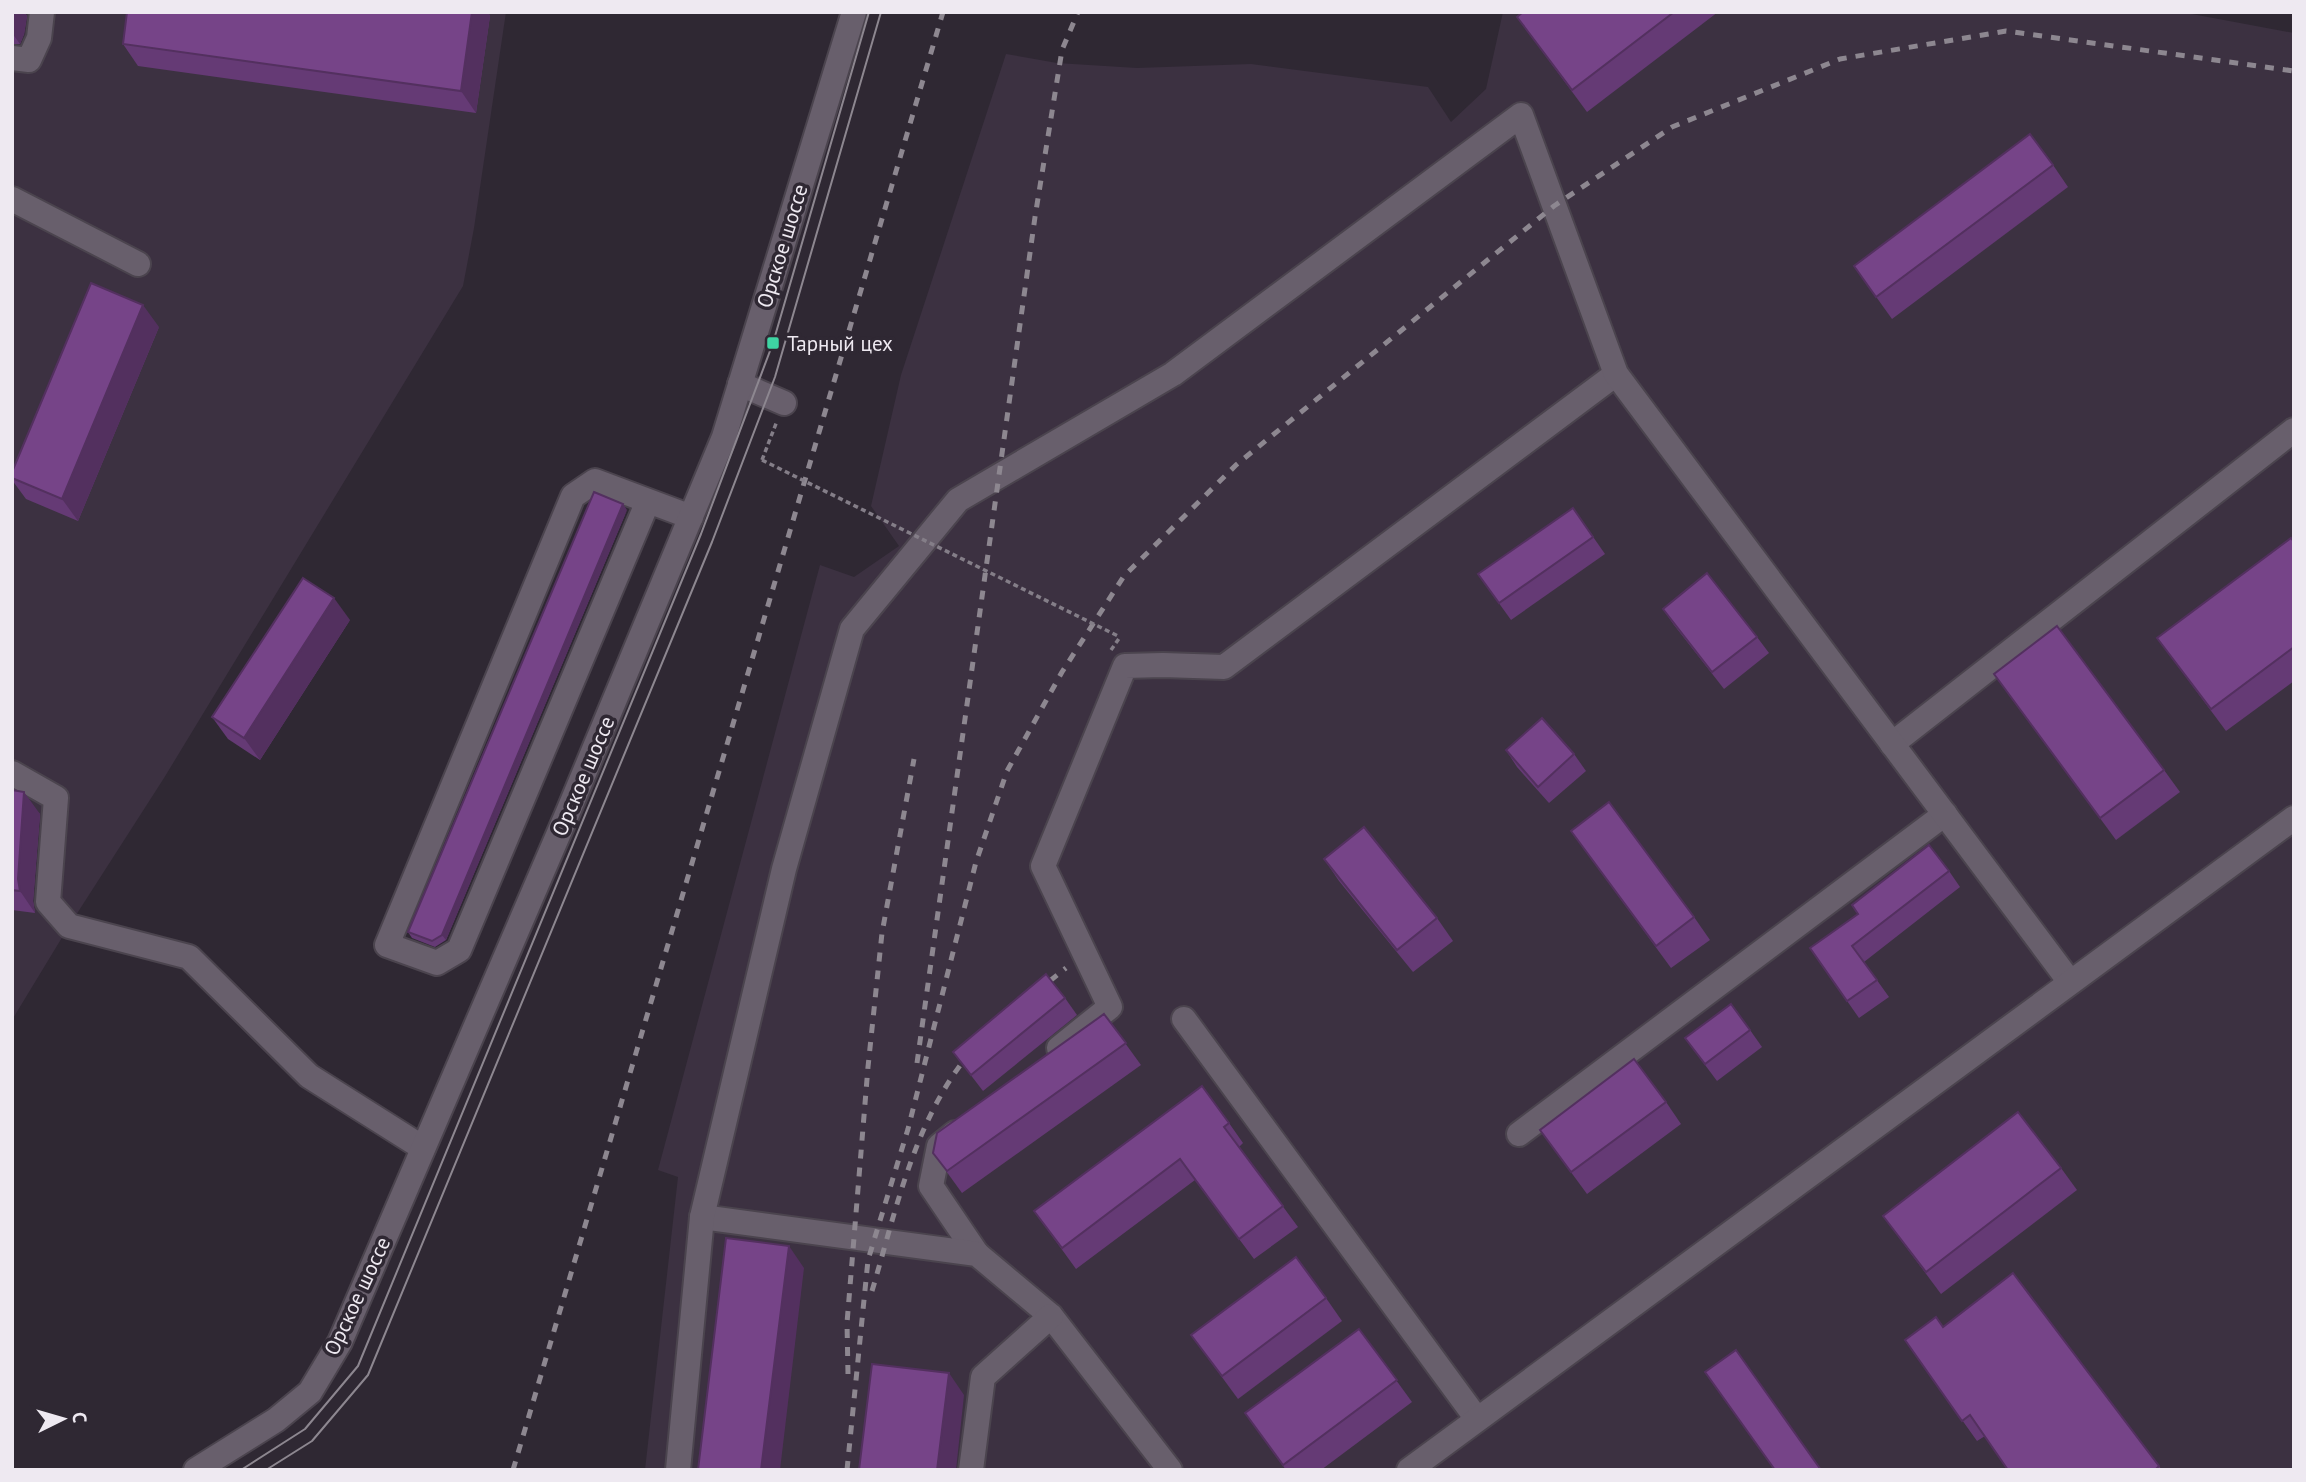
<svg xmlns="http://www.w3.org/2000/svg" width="2306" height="1482" font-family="'PT Sans',sans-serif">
<rect width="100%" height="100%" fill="#2f2833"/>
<!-- built -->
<g fill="#3c3141">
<polygon points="12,12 506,12 474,228 463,286 164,778 69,926 12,1020"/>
<polygon points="1503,12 2181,12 2294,33 2294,1470 645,1470 678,1177 658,1170 820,565 854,577 899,546 871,506 901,375 1006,54 1057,63 1137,68 1251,64 1428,87 1451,122 1486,89"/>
</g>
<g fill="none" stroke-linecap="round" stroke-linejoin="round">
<!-- minor casing -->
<g stroke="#4b444e" stroke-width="28">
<g id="minor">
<polyline points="12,58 29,60 39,38 42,12"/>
<polyline points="12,199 138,264"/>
<polyline points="740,384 784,403"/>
<polyline points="648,501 459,950 437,963 387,945 573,496 595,481 691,517"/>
<polyline points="1892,744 2294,430"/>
<polyline points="12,773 56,798 48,902 69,926 189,957 309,1076 423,1148"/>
<polyline points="1184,1019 1477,1419"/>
<polyline points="1059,1048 1110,1007 1043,866 1125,666 1163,665 1224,667 1616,374"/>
<polyline points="955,1133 939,1146 931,1186 977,1254"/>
<polyline points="1519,1134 1945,814"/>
<polyline points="702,1217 977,1254 1051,1316 1170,1470"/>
<polyline points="196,1470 276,1420 310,1392 340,1342 568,812 724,437 854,12"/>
<polyline points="678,1470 702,1217 784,869 852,629 958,500 1173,374 1521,115 1616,374 2070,982"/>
<polyline points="971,1470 983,1377 1051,1316"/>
<polyline points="1409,1470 2294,818"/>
</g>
</g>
<!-- path -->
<g stroke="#847e88" stroke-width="3.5" stroke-dasharray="5 3.5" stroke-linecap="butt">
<polyline points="762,460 777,421"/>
<polyline points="1111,650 1120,637"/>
</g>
<!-- minor -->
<use href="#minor" stroke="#685f6c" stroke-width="24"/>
<!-- tram -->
<g stroke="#8d8790" stroke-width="2">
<polyline points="241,1470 305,1429 358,1366 701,534 773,343 869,12"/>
<polyline points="266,1470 312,1441 368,1375 712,542 775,377 881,12"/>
</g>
<!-- rail -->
<g stroke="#8d8790" stroke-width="5" stroke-dasharray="9 9" stroke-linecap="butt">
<polyline points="1036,992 1066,968"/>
<polyline points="917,1063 1035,217 1062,50 1078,12"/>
<path d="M872,1291C897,1207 915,1116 974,1048"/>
<polyline points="848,1374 847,1323 868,1067 882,933 914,759"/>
<polyline points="513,1470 943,12"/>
<polyline points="847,1470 868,1260 908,1129 976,862 1007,771 1062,672 1124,576 1236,465 1554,206 1672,127 1840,59 2006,31 2294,71"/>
</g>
<!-- path-bridge -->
<polyline stroke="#847e88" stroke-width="3.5" stroke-dasharray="5 3.5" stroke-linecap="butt" points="762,460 1120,637"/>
</g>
<!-- wall -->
<g fill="#653a75">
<polygon points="12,12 24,12 27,16 24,34 20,44 12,44"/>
<polygon points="127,12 488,12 490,16 476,113 138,66 123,44"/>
<polygon points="1523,12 1718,12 1587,112 1517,17"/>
<polygon points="2053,165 2068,187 1892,319 1854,266"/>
<polygon points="159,327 78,521 26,499 12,480 12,472"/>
<polygon points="1573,508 1605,554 1511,620 1478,574"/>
<polygon points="627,510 446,940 435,947 412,938 408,932"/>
<polygon points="2294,542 2294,681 2226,731 2157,638"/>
<polygon points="1663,609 1757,637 1769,653 1724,689 1674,625"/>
<polygon points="350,620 260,760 228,739 212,717"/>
<polygon points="1994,674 2164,770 2180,792 2116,840"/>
<polygon points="1506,750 1574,754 1586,771 1549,803 1517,767"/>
<polygon points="12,790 40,814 33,901 35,913 12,910"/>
<polygon points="1571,831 1694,917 1710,940 1671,968"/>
<polygon points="1324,859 1437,918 1453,941 1413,972 1339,881"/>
<polygon points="1949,871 1960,887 1864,962 1889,997 1859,1018 1810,948 1858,914 1852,905"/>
<polygon points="1065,998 1077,1015 983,1091 953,1052"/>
<polygon points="1104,1014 1141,1065 962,1193 933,1153"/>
<polygon points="1750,1030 1762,1047 1717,1081 1685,1038"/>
<polygon points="1666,1102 1681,1124 1587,1194 1540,1130"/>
<polygon points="1229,1123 1243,1143 1239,1147 1298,1227 1254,1259 1195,1180 1076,1269 1034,1211"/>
<polygon points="2061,1168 2077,1190 1941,1294 1883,1216"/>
<polygon points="2013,1273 2162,1470 2008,1470 1985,1436 1977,1441 1905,1340 1943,1327"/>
<polygon points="1326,1298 1342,1321 1238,1399 1191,1335"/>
<polygon points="1396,1380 1412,1402 1321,1470 1286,1470 1245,1413"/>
</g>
<!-- shaded-wall -->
<g fill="#53305f">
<polygon points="12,12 24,12 27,16 24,34 20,44 12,33"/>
<polygon points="472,12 488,12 490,16 476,113 461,91"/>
<polygon points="143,305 159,327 78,521 62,499"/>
<polygon points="623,504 627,510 446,940 442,935"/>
<polygon points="334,598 350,620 260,760 244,738"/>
<polygon points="24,792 40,814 33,901 35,913 20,891 18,879"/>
<polygon points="789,1246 804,1268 780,1470 761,1470"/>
<polygon points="949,1373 964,1395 956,1470 937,1470"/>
</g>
<!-- building -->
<g fill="#764488" stroke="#53305f" stroke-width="2">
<polygon points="127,12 472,12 461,91 123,44"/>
<polygon points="1523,12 1674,12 1572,90 1517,17"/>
<polygon points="2030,134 2053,165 1876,297 1854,266"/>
<polygon points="91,283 143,305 62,499 12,478 12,472"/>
<polygon points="594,492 623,504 442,935 432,941 408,932"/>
<polygon points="1573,508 1593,537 1499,603 1478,574"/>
<polygon points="2291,538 2294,542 2294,647 2211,709 2157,638"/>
<polygon points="1707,573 1757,637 1712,672 1663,609"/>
<polygon points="303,578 334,598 244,738 212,717"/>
<polygon points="2057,626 2164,770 2100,818 1994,674"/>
<polygon points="1542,718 1574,754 1538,787 1506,750"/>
<polygon points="12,790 24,792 18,879 20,891 12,890"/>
<polygon points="1609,802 1694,917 1656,946 1571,831"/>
<polygon points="1364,827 1437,918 1397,950 1324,859"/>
<polygon points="1929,845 1949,871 1852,946 1877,980 1847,1001 1810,948 1858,914 1852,905"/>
<polygon points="1046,974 1065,998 971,1075 953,1052"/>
<polygon points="1731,1004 1750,1030 1705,1064 1685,1038"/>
<polygon points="1104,1014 1126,1043 947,1171 933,1153 937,1133"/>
<polygon points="1634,1059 1666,1102 1571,1172 1540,1130"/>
<polygon points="1202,1086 1229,1123 1224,1127 1283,1206 1239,1239 1180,1159 1062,1248 1034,1211"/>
<polygon points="2018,1112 2061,1168 1926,1272 1883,1216"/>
<polygon points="726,1238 789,1246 761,1470 698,1470"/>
<polygon points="1296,1257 1326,1298 1222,1376 1191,1335"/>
<polygon points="2013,1273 2159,1466 2155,1470 2008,1470 1970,1415 1962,1421 1905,1340 1936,1317 1943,1327"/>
<polygon points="1359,1329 1397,1380 1283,1465 1245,1413"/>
<polygon points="1736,1350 1821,1470 1775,1470 1705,1372"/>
<polygon points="872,1364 949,1373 937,1470 859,1470"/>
</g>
<!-- markers -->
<rect fill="#3ed4a3" stroke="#2f2833" stroke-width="2.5" x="766" y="336" width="14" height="14" rx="3.5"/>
<g text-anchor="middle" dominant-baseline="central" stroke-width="7" stroke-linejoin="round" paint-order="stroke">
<!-- street labels -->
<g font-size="21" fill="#eee9f1" stroke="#2f2833">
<text transform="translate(782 246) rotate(-73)">Орское шоссе</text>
<text transform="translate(583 776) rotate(-67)">Орское шоссе</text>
<text transform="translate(357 1296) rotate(-65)">Орское шоссе</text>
</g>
<!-- poi labels -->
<g font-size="21" fill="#eee9f1" stroke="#2f2833" text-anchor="start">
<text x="787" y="343">Тарный цех</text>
</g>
</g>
<!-- border -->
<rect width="2306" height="1482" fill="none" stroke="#eee9f1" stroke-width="28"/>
<!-- north arrow -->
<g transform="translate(63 1419) rotate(85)" stroke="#2f2833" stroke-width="5" paint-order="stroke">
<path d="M0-5L12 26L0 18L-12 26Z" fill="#eee9f1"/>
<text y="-10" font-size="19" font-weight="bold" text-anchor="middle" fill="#eee9f1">С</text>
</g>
</svg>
